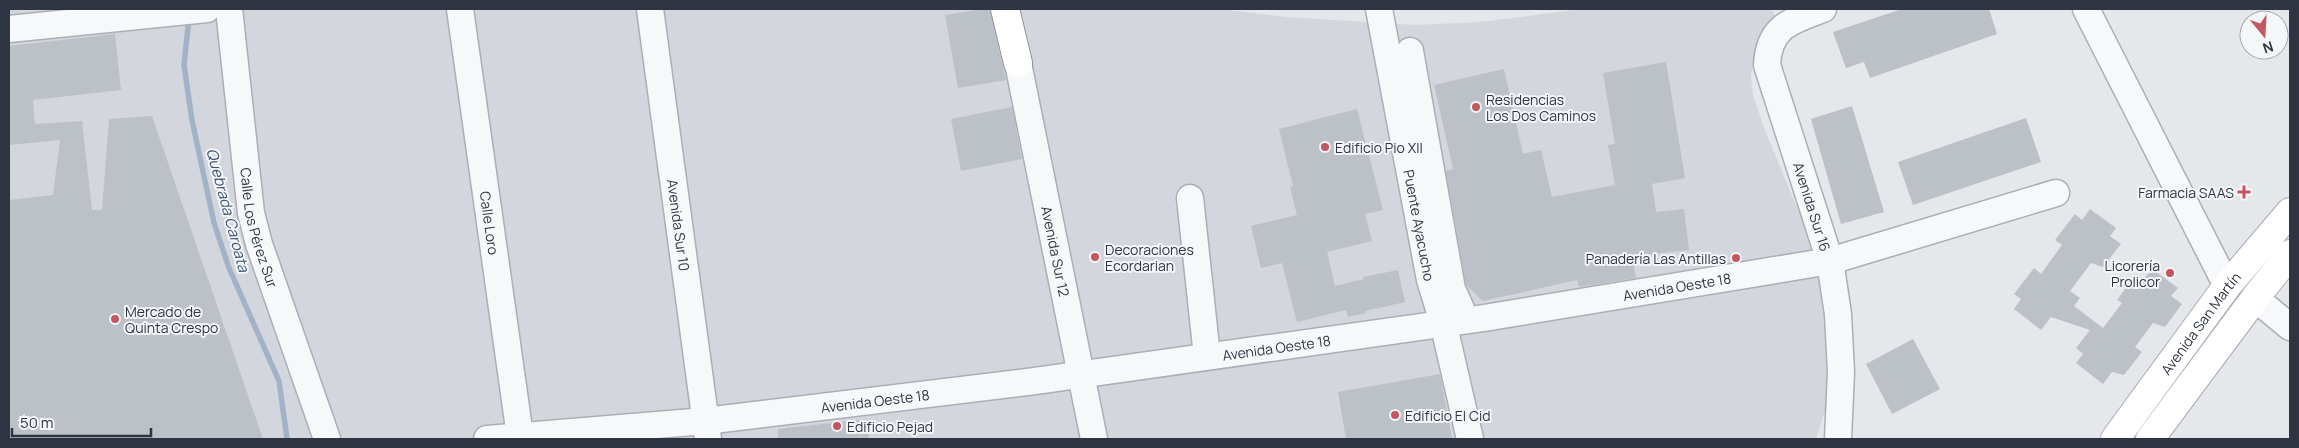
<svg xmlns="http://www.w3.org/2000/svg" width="2299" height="448" font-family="Manrope,sans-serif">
<rect width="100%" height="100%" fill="#e5e7eb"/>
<!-- built -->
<polygon fill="#d3d6dd" points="9,9 1220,9 1286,17 1415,25 1480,22 1582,9 1772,9 1775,17 1769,25 1753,64 1751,77 1753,95 1764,128 1806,229 1822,277 1838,370 1816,439 9,439"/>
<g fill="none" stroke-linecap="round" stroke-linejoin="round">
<!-- stream -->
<polyline stroke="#a3b3c7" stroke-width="5.5" points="189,18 184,65 192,120 214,223 229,268 279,381 287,439"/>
</g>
<!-- building -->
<g fill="#bcc0c7">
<polygon points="982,9 990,9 1006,80 958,88 945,15"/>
<polygon points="1902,9 1989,9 1997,34 1870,78 1864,62 1846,68 1833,32"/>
<polygon points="115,34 121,90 33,100 35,124 82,121 92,210 102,210 109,119 152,116 263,439 9,439 9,200 53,195 60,140 9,145 9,46"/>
<polygon points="1666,62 1685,178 1652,184 1656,212 1684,209 1689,250 1632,256 1636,278 1579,287 1577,280 1483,301 1466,285 1446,171 1453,169 1434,85 1504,69 1523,154 1541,150 1552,197 1615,185 1608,145 1615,144 1603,73"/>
<polygon points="1852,106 1884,212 1841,224 1811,119"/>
<polygon points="1012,107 1022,159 961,171 951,119"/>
<polygon points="1357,109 1383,210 1365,214 1372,241 1327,252 1335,286 1364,279 1363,277 1398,270 1405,302 1365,311 1366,313 1348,317 1346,310 1297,322 1282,263 1261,268 1251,226 1297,215 1290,187 1293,186 1279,129"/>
<polygon points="2026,118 2041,162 1913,205 1898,162"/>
<polygon points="2090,209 2116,228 2110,236 2121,244 2103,267 2091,263 2070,291 2080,298 2074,306 2103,328 2122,303 2117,300 2136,274 2144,279 2152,269 2178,288 2171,296 2182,304 2165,327 2153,323 2135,347 2142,352 2124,375 2112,372 2103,384 2076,363 2083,354 2076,348 2090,330 2051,317 2041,330 2014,309 2021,299 2014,294 2034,268 2041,274 2062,245 2055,240 2075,214 2082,220"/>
<polygon points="1913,339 1940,389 1892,414 1866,364"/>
<polygon points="1440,374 1452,439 1346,439 1338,392"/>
<polygon points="867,419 869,439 778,439 778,429"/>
</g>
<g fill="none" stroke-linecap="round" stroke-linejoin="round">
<!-- minor casing -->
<g stroke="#aaaeb5" stroke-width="29">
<g id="minor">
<path id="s1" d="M229,9L251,213L259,244L327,439"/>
<path id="s2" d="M460,9L520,436"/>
<path id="s3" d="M650,9L708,439"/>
<path id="s4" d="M1379,9L1430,280L1443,322L1470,439"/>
<path id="s5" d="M1823,9C1791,21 1769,26 1767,65L1830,261L1838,314L1841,372L1838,439"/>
<polyline points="2086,9 2227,286"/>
<polyline points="9,29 207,9"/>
<polyline points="1410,51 1452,289 1466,320"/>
<path id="s6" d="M1018,63L1094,439"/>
<polyline points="1190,198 1207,356"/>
<polyline points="2255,298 2290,327"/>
<path id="s7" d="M487,439L705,421L1035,381L1484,318L1830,261L2056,193"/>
</g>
</g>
<!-- major casing -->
<g stroke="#a5abb6" stroke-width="30">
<g id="major">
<path id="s8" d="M2115,439L2227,286L2290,212"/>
<polyline points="2150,439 2255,298 2290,254"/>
</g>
</g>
<!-- highway casing -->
<g stroke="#8d94a0" stroke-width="30">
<polyline id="highway" points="1005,9 1018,63"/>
</g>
<!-- minor -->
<use href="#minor" stroke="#f7f8fa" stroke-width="26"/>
<!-- major -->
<use href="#major" stroke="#fff" stroke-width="28"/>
<!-- highway -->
<use href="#highway" stroke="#fff" stroke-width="28"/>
</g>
<!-- markers -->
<g fill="#c35761" stroke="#f4f6f8" stroke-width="2">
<circle cx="1476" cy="107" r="5"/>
<circle cx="1325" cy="147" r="5"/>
<path d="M2241.5 184.5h5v5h5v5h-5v5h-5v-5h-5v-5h5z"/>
<circle cx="1095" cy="257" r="5"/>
<circle cx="1736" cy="258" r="5"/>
<circle cx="2170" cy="273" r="5"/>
<circle cx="115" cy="319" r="5"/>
<circle cx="1395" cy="415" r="5"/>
<circle cx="837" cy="426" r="5"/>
</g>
<g text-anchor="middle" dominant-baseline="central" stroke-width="4" stroke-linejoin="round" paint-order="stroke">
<!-- poi labels -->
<g font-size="14" fill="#2e3442" stroke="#f4f6f8" text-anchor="start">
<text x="1486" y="99">Residencias<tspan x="1486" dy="16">Los Dos Caminos</tspan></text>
<text x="1335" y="147">Edificio Pio XII</text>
<text x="2234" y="192" text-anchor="end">Farmacia SAAS</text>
<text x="1105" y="249">Decoraciones<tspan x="1105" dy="16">Ecordarian</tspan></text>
<text x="1726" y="258" text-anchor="end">Panadería Las Antillas</text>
<text x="2160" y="265" text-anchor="end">Licorería<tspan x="2160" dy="16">Prolicor</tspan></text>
<text x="125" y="311">Mercado de<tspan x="125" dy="16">Quinta Crespo</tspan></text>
<text x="1405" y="415">Edificio El Cid</text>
<text x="847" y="426">Edificio Pejad</text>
</g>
<!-- street labels -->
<g font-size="14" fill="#2e3442" stroke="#f4f6f8">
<text stroke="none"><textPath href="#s5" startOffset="235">Avenida Sur 16</textPath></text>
<text stroke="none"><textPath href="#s2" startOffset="216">Calle Loro</textPath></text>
<text stroke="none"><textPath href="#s3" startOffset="218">Avenida Sur 10</textPath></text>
<text stroke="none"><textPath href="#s4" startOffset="220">Puente Ayacucho</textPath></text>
<text stroke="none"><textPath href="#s1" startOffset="221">Calle Los Pérez Sur</textPath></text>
<text stroke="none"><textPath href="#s6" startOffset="192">Avenida Sur 12</textPath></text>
<text stroke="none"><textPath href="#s7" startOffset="1200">Avenida Oeste 18</textPath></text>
<text stroke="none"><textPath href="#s8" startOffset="144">Avenida San Martín</textPath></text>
<text stroke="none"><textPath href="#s7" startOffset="795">Avenida Oeste 18</textPath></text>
<text stroke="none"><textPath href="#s7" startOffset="390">Avenida Oeste 18</textPath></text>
</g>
<!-- water labels -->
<g font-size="15" font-style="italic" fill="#3b5173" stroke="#f4f6f8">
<text transform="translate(228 210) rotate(75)">Quebrada Caroata</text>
</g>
</g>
<!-- border -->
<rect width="2299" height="448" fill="none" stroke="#2e3442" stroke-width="20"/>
<!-- north arrow -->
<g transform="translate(2264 35) rotate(162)"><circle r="24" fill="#f4f6f8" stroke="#a5a8af"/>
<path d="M0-4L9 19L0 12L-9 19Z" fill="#c35761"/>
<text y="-8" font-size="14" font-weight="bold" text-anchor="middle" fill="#2e3442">N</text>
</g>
<!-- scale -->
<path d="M12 428v8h139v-8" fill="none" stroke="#2e3442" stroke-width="2.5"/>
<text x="20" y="428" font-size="15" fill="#2e3442" stroke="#f4f6f8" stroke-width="4" paint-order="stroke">50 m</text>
</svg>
